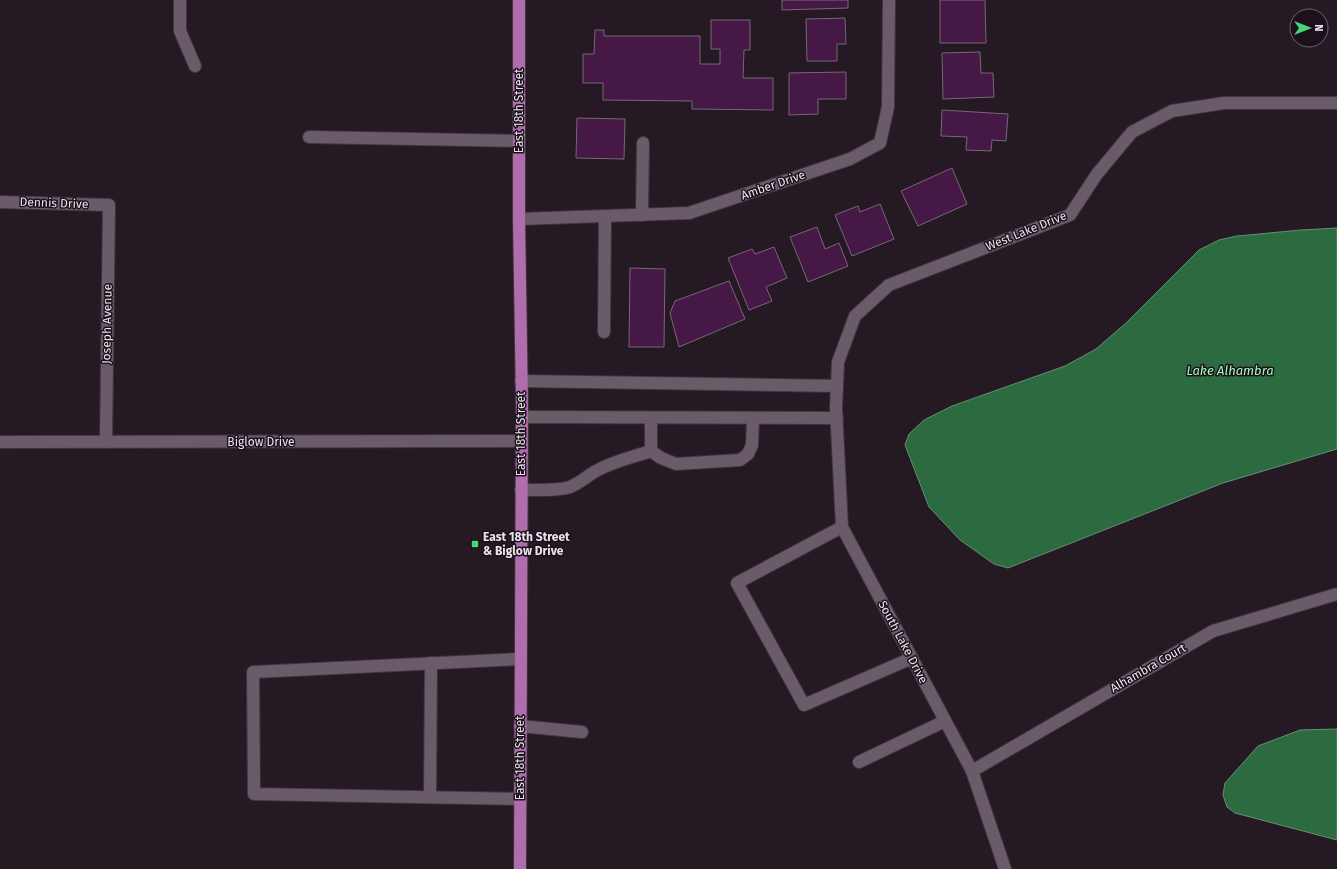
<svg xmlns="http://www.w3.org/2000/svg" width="1337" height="869" font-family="'Fira Sans',sans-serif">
<rect width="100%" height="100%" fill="#251924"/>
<!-- water -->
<g fill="#2c6b3f" stroke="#668f73">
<polygon points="1337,228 1337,449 1223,483 1008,568 994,564 960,540 929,507 905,445 909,434 924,420 952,406 1065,366 1096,349 1126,323 1199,250 1219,240 1237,236 1301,230"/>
<polygon points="1337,729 1337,840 1235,813 1227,807 1223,795 1225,783 1258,746 1300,730"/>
</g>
<!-- building -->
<g fill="#461846" stroke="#766876">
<polygon points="782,0 848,0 848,8 782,10"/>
<polygon points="940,0 985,0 986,43 940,43"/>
<polygon points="845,18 846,44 837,44 837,61 807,61 806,19"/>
<polygon points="711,20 750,20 750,50 744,50 743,78 773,78 773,110 692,109 692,101 603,100 603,83 583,83 583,54 594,54 595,30 604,30 604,36 700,36 700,64 720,64 720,49 711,49"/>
<polygon points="980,52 981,73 993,73 994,97 943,99 942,53"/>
<polygon points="846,72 846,99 818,99 818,114 789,115 789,73"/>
<polygon points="942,110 1008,114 1006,141 992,140 991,151 966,150 967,137 941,136"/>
<polygon points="577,118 625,119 624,159 576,158"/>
<polygon points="952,168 967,204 918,226 901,191"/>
<polygon points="880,204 894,239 852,256 835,215 858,206 860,212"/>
<polygon points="817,227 825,249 839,243 848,266 808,282 790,237"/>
<polygon points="774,247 787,278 766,287 772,301 749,310 728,258 752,249 755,254"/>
<polygon points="630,268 665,269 664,347 629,347"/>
<polygon points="729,281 745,319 679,347 670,313 675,301"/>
</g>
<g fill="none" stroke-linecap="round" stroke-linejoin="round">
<!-- minor casing -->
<g stroke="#3f363e" stroke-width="14">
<g id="minor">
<polyline points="180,0 180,31 195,66"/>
<polyline points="309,137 519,141"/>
<polyline points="0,202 109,205 106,442"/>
<polyline points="642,215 643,143"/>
<polyline points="519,219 689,213 850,159 880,143 888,107 889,0"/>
<polyline points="604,332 605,216"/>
<polyline points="521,381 837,386"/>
<polyline points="522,417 837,418"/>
<polyline points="651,418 651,451 661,458 676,464 740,460 748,454 752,445 753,418"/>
<polyline points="0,442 521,441"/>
<path d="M521,490C534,490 559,491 570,487C580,483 587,476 596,471C614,461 633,457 651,451"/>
<polyline points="842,527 737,583 804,705 912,658"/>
<polyline points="520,659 253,672 254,794 520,799"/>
<polyline points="520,726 582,732"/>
<polyline points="859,762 945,721"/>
<polyline points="972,771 1213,631 1337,594"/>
<polyline points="430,797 431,663"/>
<polyline points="1005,869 972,771 842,527 836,408 838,362 855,316 889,285 1070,215 1097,174 1132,132 1172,111 1224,103 1337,103"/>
</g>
</g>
<!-- major casing -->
<g stroke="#3f363e" stroke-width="14">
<polyline id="major" points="519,0 519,219 522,405 520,869"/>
</g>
<!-- minor -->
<use href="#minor" stroke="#695b68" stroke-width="12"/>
<!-- major -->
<use href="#major" stroke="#af6dae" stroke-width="12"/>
</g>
<!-- markers -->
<rect fill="#48d778" stroke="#1b101b" stroke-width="1.5" x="471" y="540" width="8" height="8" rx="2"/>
<g text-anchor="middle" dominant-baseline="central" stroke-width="3" stroke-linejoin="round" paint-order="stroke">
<!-- street labels -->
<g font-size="12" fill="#ece4ec" stroke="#1b101b">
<text transform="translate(519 111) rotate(-90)">East 18th Street</text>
<text transform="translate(773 185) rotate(-19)">Amber Drive</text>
<text transform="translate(54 203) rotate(2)">Dennis Drive</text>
<text transform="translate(1026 231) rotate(-22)">West Lake Drive</text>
<text transform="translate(107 324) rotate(-89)">Joseph Avenue</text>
<text transform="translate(521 434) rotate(-90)">East 18th Street</text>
<text x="261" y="442">Biglow Drive</text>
<text transform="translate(903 642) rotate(62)">South Lake Drive</text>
<text transform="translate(1148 668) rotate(-30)">Alhambra Court</text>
<text transform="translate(520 758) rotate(-90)">East 18th Street</text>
</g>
<!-- poi labels -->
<g font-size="12" font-weight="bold" fill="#ece4ec" stroke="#1b101b" text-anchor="start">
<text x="483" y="537">East 18th Street<tspan x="483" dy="14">&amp; Biglow Drive</tspan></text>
</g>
<!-- water labels -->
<g font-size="13" font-style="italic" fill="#a3fcb8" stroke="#1b101b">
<text x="1230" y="370">Lake Alhambra</text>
</g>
</g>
<!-- north arrow -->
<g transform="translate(1309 28) rotate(90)"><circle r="19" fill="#1b101b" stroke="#6f656f"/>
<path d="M0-3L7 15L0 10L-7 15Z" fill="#48d778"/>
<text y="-6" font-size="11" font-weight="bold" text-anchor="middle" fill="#ece4ec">N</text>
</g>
</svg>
